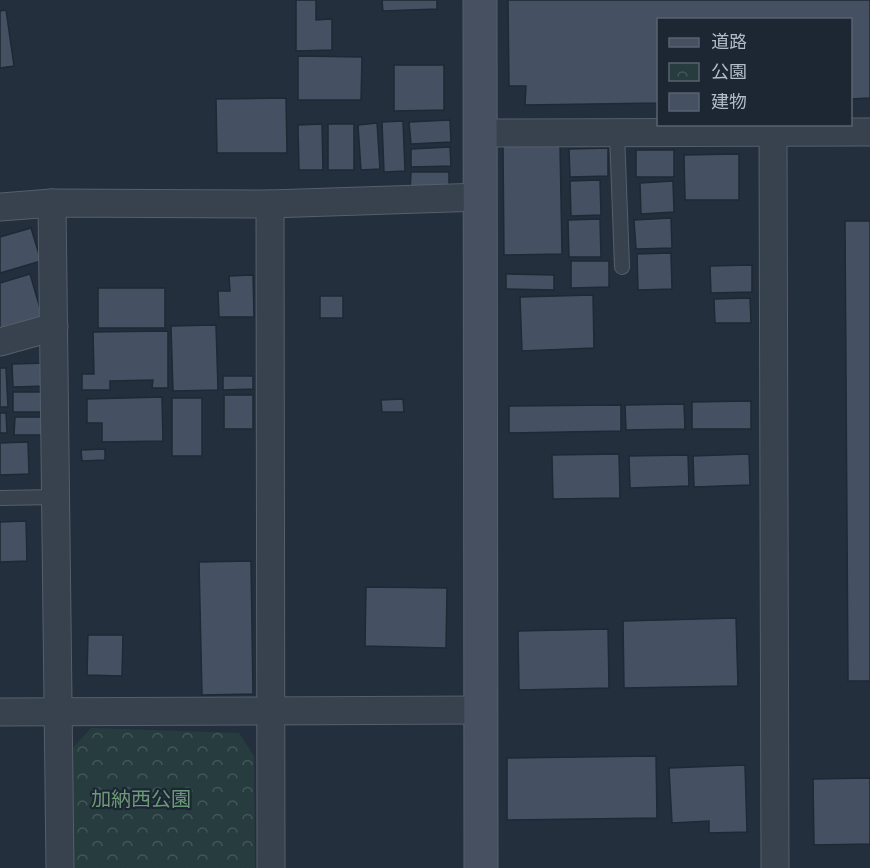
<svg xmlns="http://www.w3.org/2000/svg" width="870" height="868" font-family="'DejaVu Sans','Noto Sans JP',sans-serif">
<defs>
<pattern id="park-crowns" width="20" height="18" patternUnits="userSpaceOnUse" patternTransform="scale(1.5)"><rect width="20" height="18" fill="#263c3f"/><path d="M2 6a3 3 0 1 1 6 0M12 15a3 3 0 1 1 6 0" fill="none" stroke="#435659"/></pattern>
</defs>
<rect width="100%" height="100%" fill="#242f3e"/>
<!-- park -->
<polygon fill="url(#park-crowns)" points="91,728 239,733 254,756 255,868 73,868 72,749"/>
<!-- building -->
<g fill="#455162" stroke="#1f2835" stroke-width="1.5">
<polygon points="296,0 316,0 316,20 332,19 332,50 296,51"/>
<polygon points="382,0 437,0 437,9 383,11"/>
<polygon points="508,0 870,0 870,98 850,99 850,20 658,20 658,103 525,105 526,86 509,86"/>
<polygon points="6,10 14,66 0,68 0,11"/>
<polygon points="298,56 362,57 361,100 298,100"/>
<polygon points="394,65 444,65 444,110 394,111"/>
<polygon points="286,98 287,153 217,153 216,99"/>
<polygon points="450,120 451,142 411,144 409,122"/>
<polygon points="403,121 405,171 384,172 382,122"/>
<polygon points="377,123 380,169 361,170 358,125"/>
<polygon points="322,124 323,170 299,170 298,125"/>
<rect x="328" y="124" width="26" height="46"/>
<polygon points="560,144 562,254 504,255 503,145"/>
<polygon points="450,147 451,166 411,167 411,149"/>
<polygon points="608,148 608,176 570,177 569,149"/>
<rect x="636" y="150" width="38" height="27"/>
<polygon points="739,154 739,200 685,200 684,155"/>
<polygon points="411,172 449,172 449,190 410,191"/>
<polygon points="600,180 601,215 571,216 570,181"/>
<polygon points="673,181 674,212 641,214 640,183"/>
<polygon points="671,218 672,248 636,249 634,220"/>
<polygon points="600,219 601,257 569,257 568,220"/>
<polygon points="845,221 870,221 870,681 848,681"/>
<polygon points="31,228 41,261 0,273 0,237"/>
<polygon points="671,253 672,289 638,290 637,254"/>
<polygon points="571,261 609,261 609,287 571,288"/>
<polygon points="752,265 752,292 711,293 710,266"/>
<polygon points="30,274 44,322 0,335 0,283"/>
<polygon points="506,274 554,275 554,290 506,289"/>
<polygon points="253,275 254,317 219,317 218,291 230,291 229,276"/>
<rect x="98" y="288" width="67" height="40"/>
<polygon points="593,295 594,348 522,351 520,297"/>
<rect x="320" y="296" width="23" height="22"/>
<polygon points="750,298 751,323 715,323 714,299"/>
<polygon points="216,325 218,390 173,391 171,326"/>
<polygon points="168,331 168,388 152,388 153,380 110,381 110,390 82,390 82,374 94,374 93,332"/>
<polygon points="46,363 47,386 13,387 12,364"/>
<polygon points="0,368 6,368 8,407 0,407"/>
<polygon points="223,376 253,376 253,389 223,390"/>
<rect x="13" y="392" width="35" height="20"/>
<rect x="224" y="395" width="29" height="34"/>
<polygon points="162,397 163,441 102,442 102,423 87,423 87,399"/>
<rect x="172" y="398" width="30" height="58"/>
<polygon points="403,399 404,412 382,412 381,400"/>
<polygon points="751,401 751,429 692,429 692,402"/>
<polygon points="684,404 685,429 626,430 625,405"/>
<polygon points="621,405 621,431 509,433 509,406"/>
<polygon points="0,413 6,413 7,433 0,433"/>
<polygon points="15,417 47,417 48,435 14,435"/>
<polygon points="28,442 29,474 0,475 0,443"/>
<polygon points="105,449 105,460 82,461 81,450"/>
<polygon points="619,454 620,498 553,499 552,455"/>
<polygon points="749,454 750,485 694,487 693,456"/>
<polygon points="688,455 689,486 630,488 629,456"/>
<polygon points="26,521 27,561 0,562 0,522"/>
<polygon points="251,561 253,694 202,695 199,562"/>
<polygon points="366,587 447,588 446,648 365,646"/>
<polygon points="736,618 738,686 624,688 623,621"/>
<polygon points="608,629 609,688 519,690 518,631"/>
<polygon points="88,635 123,635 122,676 87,675"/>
<polygon points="656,756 657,818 507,820 507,758"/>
<polygon points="745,765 747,832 709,833 709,821 672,823 669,768"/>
<polygon points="870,778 870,844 814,845 813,779"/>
</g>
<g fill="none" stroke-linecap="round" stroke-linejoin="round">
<!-- lane casing -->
<g stroke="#565f6c" stroke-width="16">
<g id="lane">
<polyline points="617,133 622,267"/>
<polyline points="0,498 57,497"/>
</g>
</g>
<!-- street casing -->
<g stroke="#565f6c" stroke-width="29">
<g id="street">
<polyline points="773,132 775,868"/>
<polyline points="480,133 870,132"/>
<polyline points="270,204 271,868"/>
<polyline points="0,207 52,203"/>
<polyline points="0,342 54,327"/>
<polyline points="0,712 482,710"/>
<polyline points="60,868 52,203 270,204 481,197"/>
</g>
</g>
<!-- secondary casing -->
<g stroke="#565f6c" stroke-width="35">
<polyline id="secondary" points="480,0 481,868"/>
</g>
<!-- lane -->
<use href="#lane" stroke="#38414e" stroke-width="14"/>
<!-- street -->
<use href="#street" stroke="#38414e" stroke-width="27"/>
<!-- secondary -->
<use href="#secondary" stroke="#465061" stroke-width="33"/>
</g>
<g text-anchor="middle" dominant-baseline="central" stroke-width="4.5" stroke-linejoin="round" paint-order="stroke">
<!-- park labels -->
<g font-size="20" fill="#6b9a76" stroke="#1d2633">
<text x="141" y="799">加納西公園</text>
</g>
</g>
<!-- legend -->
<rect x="657" y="18" width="195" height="108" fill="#1d2633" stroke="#59626f" stroke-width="1.5"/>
<rect x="669" y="38" width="30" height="9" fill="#465061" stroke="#59626f" stroke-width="1.5"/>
<text x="711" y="48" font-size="18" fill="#b4bcc9">道路</text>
<rect x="669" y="63" width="30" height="18" fill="url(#park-crowns)" stroke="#59626f" stroke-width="1.5"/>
<text x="711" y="78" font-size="18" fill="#b4bcc9">公園</text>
<rect x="669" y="93" width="30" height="18" fill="#455162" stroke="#59626f" stroke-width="1.5"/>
<text x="711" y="108" font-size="18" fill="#b4bcc9">建物</text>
</svg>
